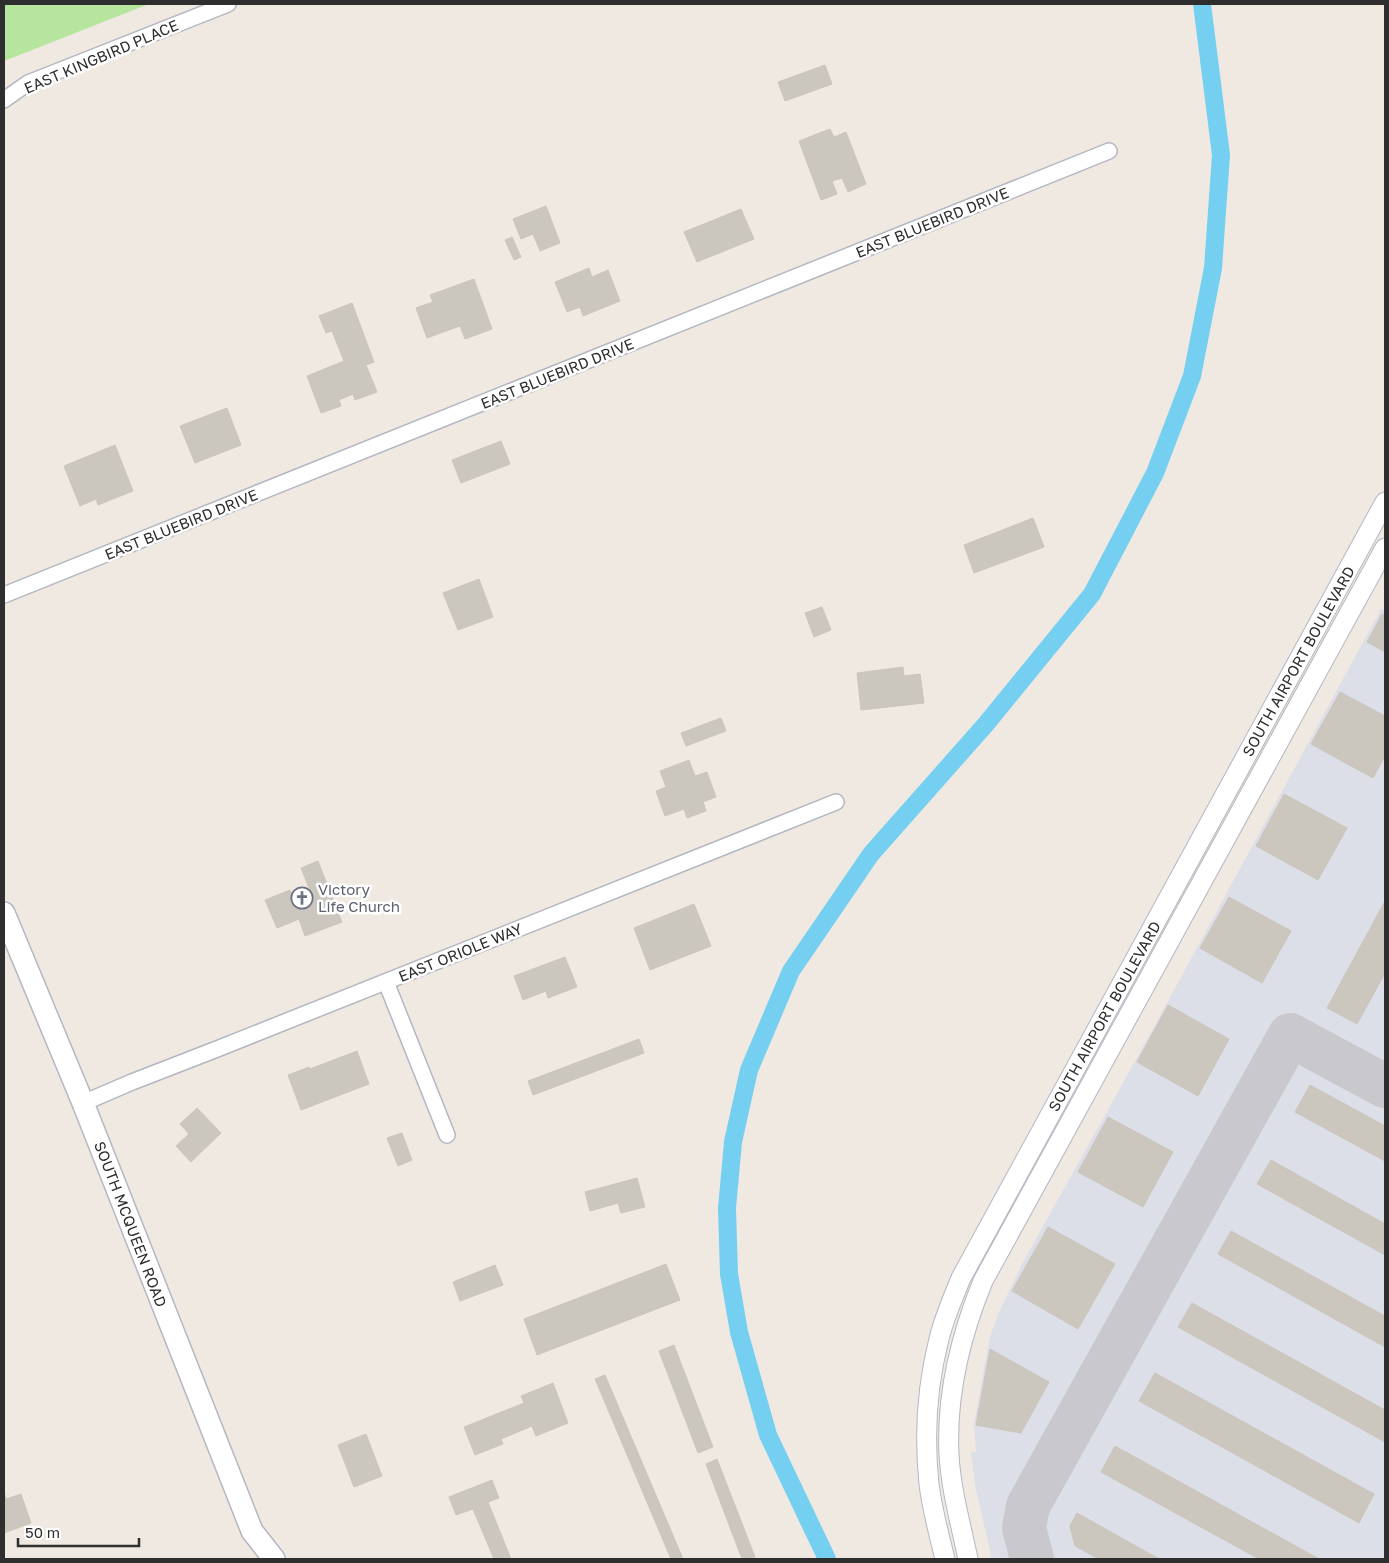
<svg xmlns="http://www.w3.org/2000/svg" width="1389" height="1563" font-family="'Golos Text',sans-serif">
<rect width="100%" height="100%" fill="#efe9e1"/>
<!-- airport -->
<polygon fill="#dcdee8" points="1381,609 1385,610 1385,1559 992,1559 975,1485 971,1452 976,1452 974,1424 990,1336 1001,1308 1022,1264 1148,1038"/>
<!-- green -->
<polygon fill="#b6e59e" points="4,4 149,4 4,61"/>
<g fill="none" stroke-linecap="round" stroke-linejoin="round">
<!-- canal -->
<polyline stroke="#75cff0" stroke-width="18" points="827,1559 768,1435 739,1332 729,1274 727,1208 733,1142 749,1070 791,971 871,854 986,724 1092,594 1155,473 1192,376 1213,268 1221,155 1202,4"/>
<!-- taxiway -->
<polyline stroke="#c9c8cc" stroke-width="44" points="1032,1559 1024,1528 1028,1506 1290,1035 1385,1086"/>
</g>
<!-- building -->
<g fill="#cbc7bf" stroke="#cbc5ba">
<polygon points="825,65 832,84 785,101 778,82"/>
<polygon points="830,129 834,137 846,132 866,184 848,192 842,178 832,181 837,194 821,200 799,141"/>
<polygon points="546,206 560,243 540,251 533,234 521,239 513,219"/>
<polygon points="741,209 754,239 697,262 684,232"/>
<polygon points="512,237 521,257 514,260 505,240"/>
<polygon points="589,268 592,277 608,270 620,301 583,316 580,307 567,312 555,282"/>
<polygon points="474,279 492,329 465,339 460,326 427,338 416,308 433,302 430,295"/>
<polygon points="352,303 374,362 366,365 377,392 355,400 353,394 339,400 341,406 321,413 307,376 344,361 332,331 326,333 319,316"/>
<polygon points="227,408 241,445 195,463 180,426"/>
<polygon points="501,441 510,464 461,483 452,460"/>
<polygon points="115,445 133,491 98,505 96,499 80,506 64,466"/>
<polygon points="1033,518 1044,547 974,573 964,545"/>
<polygon points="479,579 493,617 458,630 443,593"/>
<polygon points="822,607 831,630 814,637 805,613"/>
<polygon points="1382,614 1385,616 1385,652 1367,642"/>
<polygon points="903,667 904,676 920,674 924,703 861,710 857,673"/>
<polygon points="1340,692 1385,716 1385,756 1373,778 1311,744"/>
<polygon points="721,718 726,731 686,746 681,733"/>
<polygon points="689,760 695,776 707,772 716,797 703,802 706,811 687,818 684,809 665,816 656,791 666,787 660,771"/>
<polygon points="1284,794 1347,828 1318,880 1256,846"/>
<polygon points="318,861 342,922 305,936 299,919 277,928 265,900 290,890 292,895 309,888 301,868"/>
<polygon points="1229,897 1291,931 1262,983 1200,948"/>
<polygon points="1385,901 1385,973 1357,1024 1327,1008"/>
<polygon points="694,904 711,946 650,970 634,928"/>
<polygon points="565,957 577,987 548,998 546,991 523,1000 514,976"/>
<polygon points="1168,1005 1229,1039 1198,1096 1137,1062"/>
<polygon points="639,1039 644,1053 533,1095 528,1081"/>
<polygon points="357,1051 369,1084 301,1110 288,1075 309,1067 310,1069"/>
<polygon points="1310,1085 1385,1126 1385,1161 1295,1112"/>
<polygon points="197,1108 221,1133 191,1162 176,1146 189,1134 180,1124"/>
<polygon points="1108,1117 1173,1152 1143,1207 1078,1172"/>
<polygon points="402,1133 412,1160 398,1166 387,1138"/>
<polygon points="1271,1160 1385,1224 1385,1255 1257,1184"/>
<polygon points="637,1178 645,1207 621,1213 618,1203 590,1211 585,1192"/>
<polygon points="1048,1227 1115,1264 1078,1329 1012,1291"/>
<polygon points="1231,1231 1385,1316 1385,1347 1218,1254"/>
<polygon points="666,1264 680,1300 537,1355 524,1319"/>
<polygon points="495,1265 503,1285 460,1301 453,1282"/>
<polygon points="1192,1303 1385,1410 1385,1442 1178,1327"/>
<polygon points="674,1345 713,1447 698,1453 659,1351"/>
<polygon points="990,1349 1049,1382 1021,1433 976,1425"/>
<polygon points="1155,1373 1374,1494 1359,1523 1139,1401"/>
<polygon points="605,1375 683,1559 671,1559 595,1379"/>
<polygon points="553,1383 568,1423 536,1436 532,1426 501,1439 503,1444 475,1455 464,1427 524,1403 521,1396"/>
<polygon points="366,1434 382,1476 354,1487 338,1445"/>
<polygon points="1115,1446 1319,1559 1259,1559 1101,1472"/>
<polygon points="717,1459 755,1557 750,1559 742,1559 706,1464"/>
<polygon points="492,1480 499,1498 488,1502 511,1559 494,1559 473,1509 456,1515 449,1497"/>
<polygon points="4,1492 6,1499 21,1494 31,1523 4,1533"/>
<polygon points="1077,1513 1159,1559 1099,1559 1075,1546 1070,1526"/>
</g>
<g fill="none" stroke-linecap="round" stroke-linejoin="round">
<!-- minor casing -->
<g stroke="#b4b7c1" stroke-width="18">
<g id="minor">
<polyline points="4,100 28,83 228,4"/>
<polyline points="4,595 1109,151"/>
<polyline points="386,982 447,1135"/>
<polyline points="83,1103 132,1082 217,1049 836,802"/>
</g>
</g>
<!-- tertiary casing -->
<g stroke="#b4b7c1" stroke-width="21">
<g id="tertiary">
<path d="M945,1559C939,1535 932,1509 929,1484C924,1436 927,1386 939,1339C944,1318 953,1298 961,1278L1385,502"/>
<path d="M968,1559C961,1525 951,1490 949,1455C946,1394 960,1337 983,1281L1385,548"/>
</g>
</g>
<!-- secondary casing -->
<g stroke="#b4b7c1" stroke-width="24">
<polyline id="secondary" points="4,913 83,1103 252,1531 274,1559"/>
</g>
<!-- minor -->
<use href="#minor" stroke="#fff" stroke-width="15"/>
<!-- tertiary -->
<use href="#tertiary" stroke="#fff" stroke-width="19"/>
<!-- secondary -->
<use href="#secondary" stroke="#fff" stroke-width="21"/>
</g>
<!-- icons -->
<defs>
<g id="church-ring" transform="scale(1.125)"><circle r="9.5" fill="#fff" stroke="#6b7280" stroke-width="1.5"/><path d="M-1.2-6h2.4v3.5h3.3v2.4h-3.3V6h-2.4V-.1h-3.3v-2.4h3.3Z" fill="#6b7280"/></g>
</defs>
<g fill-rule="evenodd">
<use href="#church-ring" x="302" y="898"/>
</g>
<g text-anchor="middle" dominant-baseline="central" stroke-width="5" stroke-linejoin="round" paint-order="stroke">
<!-- street labels -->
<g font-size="15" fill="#2e2e2e" stroke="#fff">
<text transform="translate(101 56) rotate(-23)">EAST KINGBIRD PLACE</text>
<text transform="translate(932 222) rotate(-22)">EAST BLUEBIRD DRIVE</text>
<text transform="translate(557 373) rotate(-22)">EAST BLUEBIRD DRIVE</text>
<text transform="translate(181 524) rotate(-22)">EAST BLUEBIRD DRIVE</text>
<text transform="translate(1298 661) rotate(-61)">SOUTH AIRPORT BOULEVARD</text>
<text transform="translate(460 952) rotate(-22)">EAST ORIOLE WAY</text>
<text transform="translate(1104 1016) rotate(-61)">SOUTH AIRPORT BOULEVARD</text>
<text transform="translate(131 1224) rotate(69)">SOUTH MCQUEEN ROAD</text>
</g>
<!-- worship labels -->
<g font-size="15" fill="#5b616d" stroke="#fff" text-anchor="start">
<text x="318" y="889">Victory<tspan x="318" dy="17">Life Church</tspan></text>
</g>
</g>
<!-- border -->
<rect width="1389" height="1563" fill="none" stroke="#2e2e2e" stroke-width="10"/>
<!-- scale -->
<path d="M18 1538v8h121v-8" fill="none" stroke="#2e2e2e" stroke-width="2.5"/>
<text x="25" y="1538" font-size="15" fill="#2e2e2e" stroke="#ffffff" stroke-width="4" paint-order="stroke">50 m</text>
</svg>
